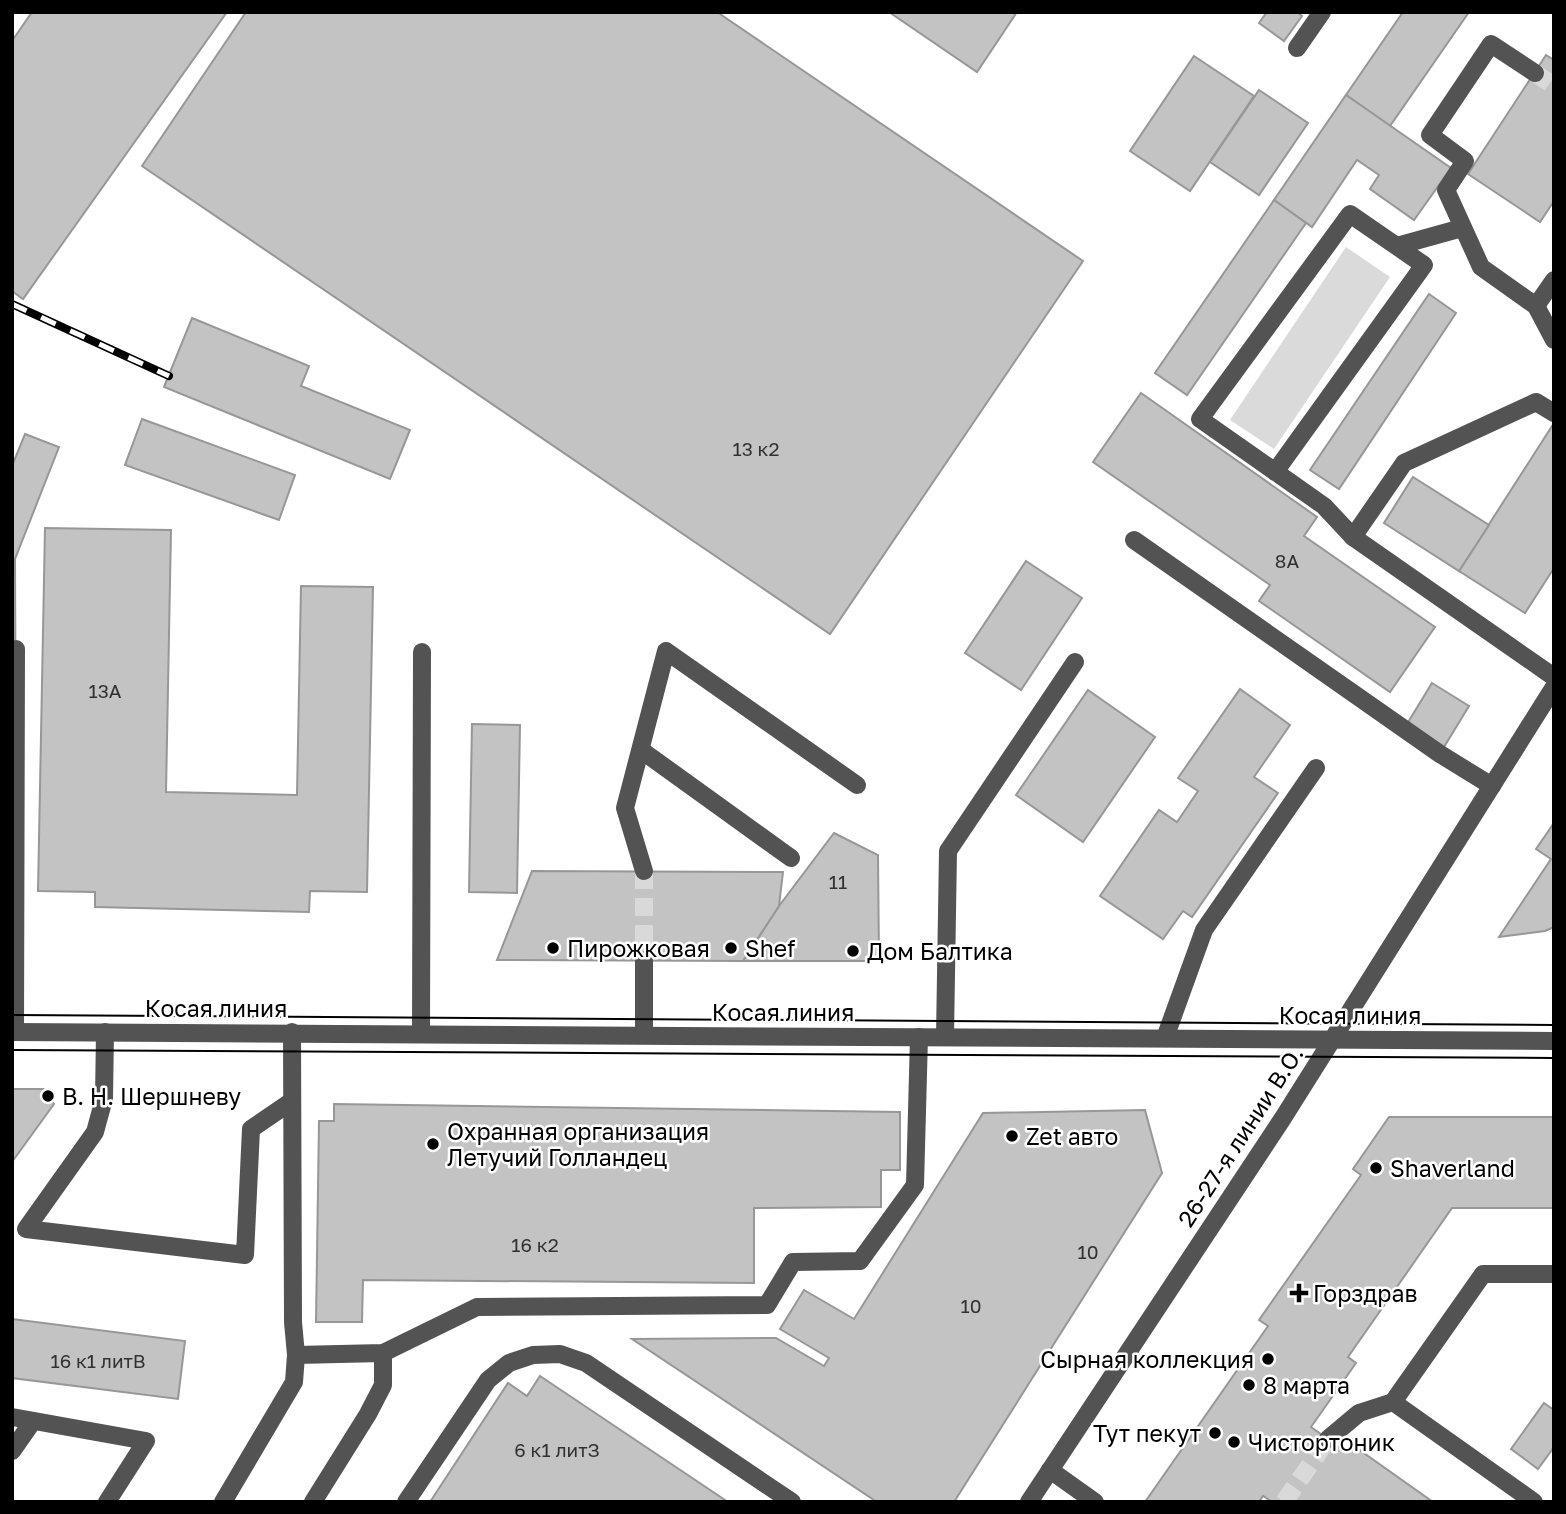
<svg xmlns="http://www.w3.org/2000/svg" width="1566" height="1514" font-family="'Golos Text',sans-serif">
<rect width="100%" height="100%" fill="#fff"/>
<!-- green -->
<polygon fill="#dadada" points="1346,247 1390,277 1274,449 1230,420"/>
<!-- building -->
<g fill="#c3c3c3" stroke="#979797" stroke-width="2">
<polygon points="32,12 227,12 23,299 12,291 12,41"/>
<polygon points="246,12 717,12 1083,261 830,634 142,166"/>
<polygon points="889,12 1017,12 977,72"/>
<polygon points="1267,12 1297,12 1302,16 1284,41 1259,23"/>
<polygon points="1403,12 1469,12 1390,126 1346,95"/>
<polygon points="1546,55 1554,60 1554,201 1540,222 1468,174"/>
<polygon points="1194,56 1254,96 1190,191 1130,151"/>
<polygon points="1259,90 1308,123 1259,195 1210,162"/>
<polygon points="1346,95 1451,168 1414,220 1370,189 1379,175 1357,160 1312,227 1274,200"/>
<polygon points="1274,200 1306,223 1187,395 1155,373"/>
<polygon points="1429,294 1456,313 1339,489 1310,470"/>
<polygon points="192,318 309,366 301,386 410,430 390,479 164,387"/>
<polygon points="1141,393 1317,517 1304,536 1435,627 1390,692 1259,601 1270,585 1093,462"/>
<polygon points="142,419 295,475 279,520 125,465"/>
<polygon points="1554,423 1554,568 1525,613 1459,571"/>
<polygon points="25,434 59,447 15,559 12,559 12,466"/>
<polygon points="1413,477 1489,525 1459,571 1384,523"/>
<polygon points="45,528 171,530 166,792 297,795 301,586 373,587 367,892 310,891 309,912 95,907 95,892 38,891"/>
<polygon points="12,559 15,559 16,813 12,812"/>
<polygon points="1026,561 1082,598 1021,690 965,653"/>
<polygon points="1432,683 1469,706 1444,747 1407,724"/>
<polygon points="1240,689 1290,725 1254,777 1278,793 1192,917 1183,911 1163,939 1100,896 1159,810 1177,822 1198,791 1178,778"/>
<polygon points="1088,690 1155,737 1083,842 1016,795"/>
<polygon points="472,724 520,725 517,893 469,892"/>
<polygon points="1554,823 1554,927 1545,931 1499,937 1551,859 1536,849"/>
<polygon points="834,833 878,855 879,961 743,961 779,906"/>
<polygon points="532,871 783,872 779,906 743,961 497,960"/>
<polygon points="12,1089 44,1089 54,1104 12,1162"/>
<polygon points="334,1104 900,1112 900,1170 881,1170 881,1207 754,1208 754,1283 363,1280 362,1322 316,1322 319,1121 334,1121"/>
<polygon points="1145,1110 1162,1173 954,1502 877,1502 632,1339 776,1338 824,1366 829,1358 780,1329 804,1290 854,1319 983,1113"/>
<polygon points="1389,1117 1554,1117 1554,1208 1452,1208 1348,1357 1356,1363 1311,1427 1346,1452 1351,1444 1433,1502 1272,1502 1263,1496 1259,1502 1145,1502 1268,1326 1259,1320 1361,1175 1353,1169"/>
<polygon points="12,1319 185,1341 178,1399 12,1378"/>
<polygon points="540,1376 728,1502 430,1502 508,1383 527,1396"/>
<polygon points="1544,1403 1554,1410 1554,1447 1538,1469 1511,1449"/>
</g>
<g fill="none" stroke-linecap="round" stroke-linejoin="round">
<!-- minor-tunnel -->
<g stroke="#d9d9d9" stroke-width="18" stroke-dasharray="18 9" stroke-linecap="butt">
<polyline points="1535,73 1554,86"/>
<polyline points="644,871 644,960"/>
<polyline points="1284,1502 1328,1439"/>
</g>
<!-- minor -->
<g stroke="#535353" stroke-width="18">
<polyline points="1297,48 1322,12"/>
<polyline points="1535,73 1491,44 1430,135 1465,161 1446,190 1481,267 1536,306 1554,340"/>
<polyline points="1397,246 1462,228"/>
<polyline points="1536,306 1554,280"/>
<polyline points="1275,472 1424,265 1350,214 1200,419 1324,506 1353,537 1554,677"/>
<polyline points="1353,537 1404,463 1536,402 1554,413"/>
<polyline points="1134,540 1440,754 1492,786"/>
<polyline points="641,750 791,858"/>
<polyline points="644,871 625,808 666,651 857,785"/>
<polyline points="12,1032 1554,1041"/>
<polyline points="15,1032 16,649"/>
<polyline points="105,1032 104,1099 95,1132 26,1229 245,1255 251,1129 292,1101"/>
<polyline points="421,1033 422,652"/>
<polyline points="644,1035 644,960"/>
<polyline points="945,1037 948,851 1075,662"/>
<polyline points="1165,1038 1204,930 1316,768"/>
<polyline points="296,1355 383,1353 477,1307 767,1305 793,1262 860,1261 915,1185 919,1037"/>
<polyline points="12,1417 146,1441 107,1502"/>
<polyline points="1328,1439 1359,1413 1393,1402"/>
<polyline points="12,1451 33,1421"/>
<polyline points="1050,1470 1095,1502"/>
<polyline points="223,1502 294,1382 296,1355 293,1322 292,1032"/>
<polyline points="313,1502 368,1414 383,1385 383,1353"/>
<polyline points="406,1502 488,1380 509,1363 533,1355 560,1354 586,1363 792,1502"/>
<polyline points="1029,1502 1283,1118 1554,687"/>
<polyline points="1534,1502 1393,1402 1483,1274 1554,1274"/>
</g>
<!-- tram -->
<g stroke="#000" stroke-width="2">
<polyline points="12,1015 1554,1025"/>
<polyline points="12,1050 1554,1058"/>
</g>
<!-- rail casing -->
<g stroke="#000" stroke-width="8">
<polyline id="rail" points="12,304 169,376"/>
</g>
<!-- rail -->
<use href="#rail" stroke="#fff" stroke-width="5" stroke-dasharray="16" stroke-linecap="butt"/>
</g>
<!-- markers -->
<g fill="#000" stroke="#fff" stroke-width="2.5">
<circle cx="553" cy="948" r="7"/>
<circle cx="731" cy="948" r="7"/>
<circle cx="853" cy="951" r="7"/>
<circle cx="48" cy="1096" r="7"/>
<circle cx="1012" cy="1136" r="7"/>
<circle cx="433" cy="1144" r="7"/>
<circle cx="1376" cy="1168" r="7"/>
<path d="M1295.5 1282.5h7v7h7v7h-7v7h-7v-7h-7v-7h7z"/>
<circle cx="1268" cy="1359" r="7"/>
<circle cx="1249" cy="1385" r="7"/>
<circle cx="1215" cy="1433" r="7"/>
<circle cx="1234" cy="1442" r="7"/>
</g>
<g text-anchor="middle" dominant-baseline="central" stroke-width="5" stroke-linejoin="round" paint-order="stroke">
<!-- number labels -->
<g font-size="19" fill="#313131">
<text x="756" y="448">13 к2</text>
<text x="1287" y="560">8А</text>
<text x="105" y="690">13А</text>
<text x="838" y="881">11</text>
<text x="535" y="1244">16 к2</text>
<text x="1088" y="1251">10</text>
<text x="971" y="1305">10</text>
<text x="98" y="1360">16 к1 литВ</text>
<text x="557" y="1449">6 к1 литЗ</text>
</g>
<!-- poi labels -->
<g font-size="23" fill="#000" stroke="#fff" text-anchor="start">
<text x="567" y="948">Пирожковая</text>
<text x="745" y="948">Shef</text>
<text x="867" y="951">Дом Балтика</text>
<text x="62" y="1096">В. Н. Шершневу</text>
<text x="447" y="1131">Охранная организация<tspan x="447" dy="26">Летучий Голландец</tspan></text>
<text x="1026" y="1136">Zet авто</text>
<text x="1390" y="1168">Shaverland</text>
<text x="1313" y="1293">Горздрав</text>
<text x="1254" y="1359" text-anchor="end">Сырная коллекция</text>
<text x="1263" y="1385">8 марта</text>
<text x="1201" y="1433" text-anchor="end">Тут пекут</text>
<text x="1248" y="1442">Чистортоник</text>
</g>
<!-- street labels -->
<g font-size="23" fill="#000" stroke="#fff">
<text x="216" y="1008">Косая линия</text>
<text x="783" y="1012">Косая линия</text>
<text x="1350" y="1015">Косая линия</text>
<text transform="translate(1240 1136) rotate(-57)">26-27-я линии В.О.</text>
</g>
</g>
<!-- border -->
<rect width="1566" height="1514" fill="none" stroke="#000000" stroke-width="28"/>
</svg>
